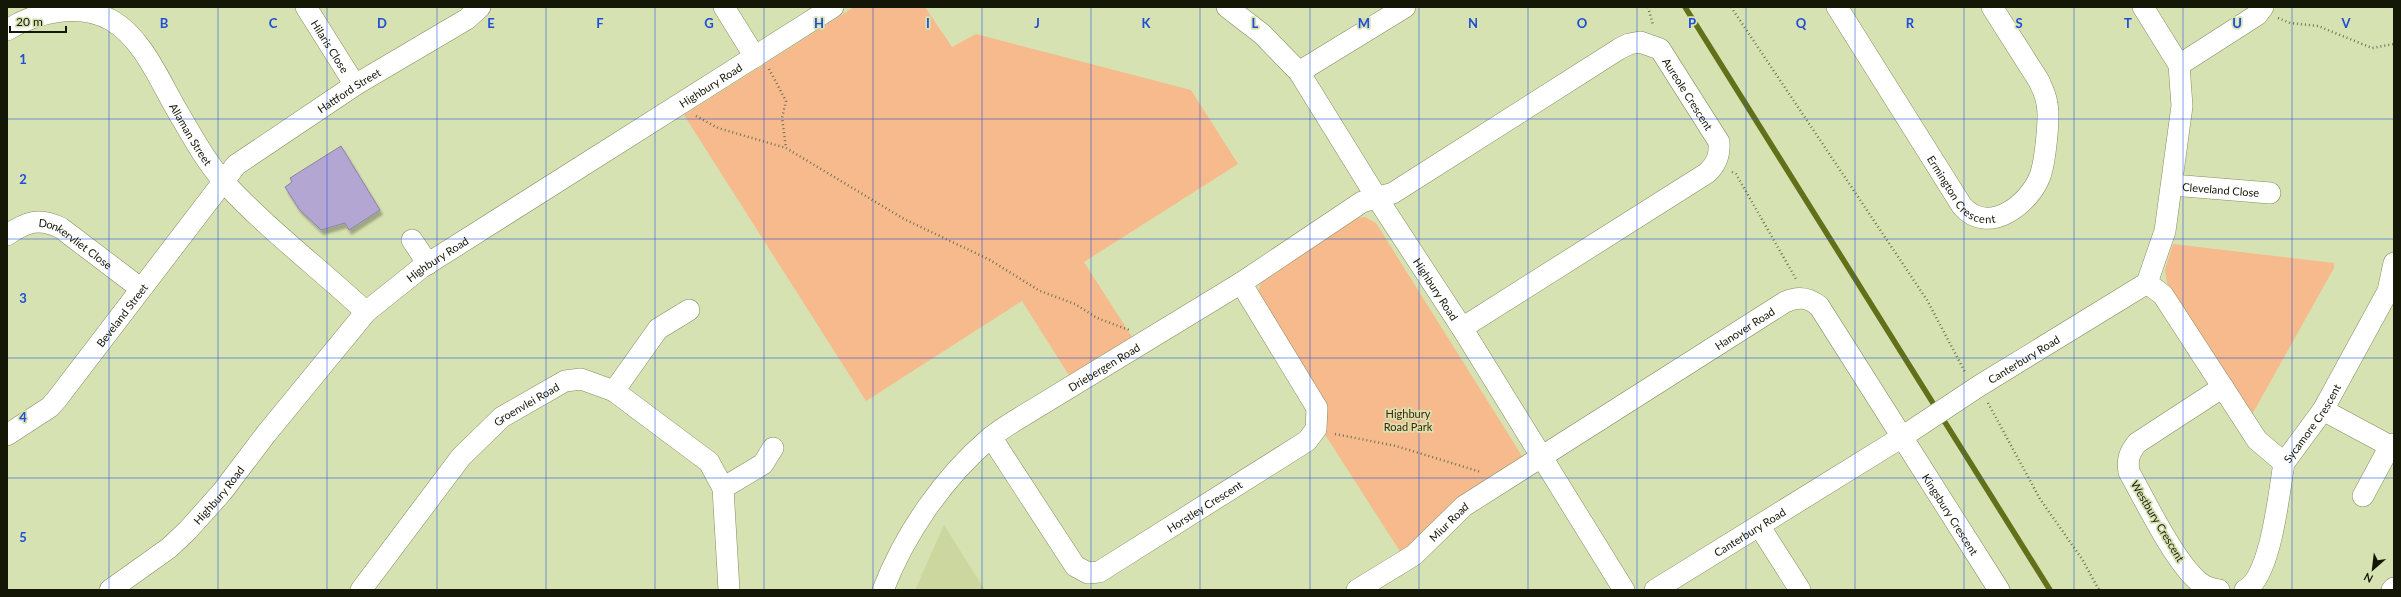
<svg xmlns="http://www.w3.org/2000/svg" width="2401" height="597" font-family="Lato,sans-serif">
<defs>
<filter id="shadow"><feDropShadow dx="2.5" dy="4.5" stdDeviation="1" flood-color="#0004"/></filter>
</defs>
<rect width="100%" height="100%" fill="#d7e2b2"/>
<!-- built -->
<polygon fill="#cbd79f" points="944,525 985,590 915,590"/>
<!-- green -->
<g fill="#f6ba8c">
<polygon points="854,7 925,7 952,47 976,34 1191,90 1238,164 1084,262 1132,337 1070,377 1022,301 866,401 684,115"/>
<polygon points="1365,217 1376,223 1522,456 1451,507 1401,553 1324,433 1258,292 1261,281 1354,218"/>
<polygon points="2173,244 2334,263 2334,268 2250,418 2167,283 2165,270"/>
</g>
<g fill="none" stroke-linecap="round" stroke-linejoin="round">
<!-- stream -->
<polyline stroke="#63701a" stroke-width="5.5" points="1685,7 2050,590"/>
</g>
<!-- building -->
<polygon fill="#b3a6d3" stroke="#8c80ab" filter="url(#shadow)" points="341,146 380,210 349,230 345,223 321,230 299,209 285,187 292,182 290,178"/>
<g fill="none" stroke-linecap="round" stroke-linejoin="round">
<!-- minor casing -->
<g stroke="#838c5f" stroke-width="22">
<g id="minor">
<path id="s1" d="M306,7L355,85"/>
<polyline points="724,7 755,57"/>
<path id="s2" d="M1227,7L1262,34L1299,72L1377,198L1462,328L1624,590"/>
<path id="s3" d="M1837,7L1962,206C1988,236 2029,205 2040,176C2045,163 2050,117 2047,104C2046,95 2042,88 2039,81L1992,7"/>
<path id="s4" d="M7,30C36,12 79,2 111,20C143,38 160,82 178,112C192,136 205,160 223,181C266,228 319,268 366,312"/>
<polyline points="2179,65 2257,15 2263,7"/>
<polyline points="1299,72 1405,7"/>
<path id="s5" d="M2172,185L2270,193"/>
<path id="s6" d="M7,235C26,222 39,217 61,228L140,288"/>
<polyline points="412,240 428,264"/>
<path id="s7" d="M2147,283L2163,295L2257,440L2284,463L2323,410L2388,291L2394,263"/>
<polyline points="614,391 658,329 689,310"/>
<polyline points="2323,410 2390,446"/>
<path id="s8" d="M7,435L50,407L57,399L236,165L355,85L467,19L480,7"/>
<path id="s9" d="M991,437L1075,566L1088,573L1099,572L1307,441L1316,429L1317,408L1241,283"/>
<polyline points="723,488 763,464 773,448"/>
<polyline points="2363,496 2390,446 2394,444"/>
<polyline points="1760,527 1800,590"/>
<path id="s10" d="M110,590L169,548L188,530L222,492L266,434L366,312L421,268L833,7"/>
<path id="s11" d="M361,590L461,457L502,417L565,381L581,379L614,391L709,462L723,488L729,590"/>
<path id="s12" d="M883,590C905,533 944,477 990,438C1000,430 1011,423 1021,417L1241,283L1362,202L1393,193L1619,49L1629,44L1640,42L1660,49L1719,142C1720,155 1717,164 1707,173L1462,328"/>
<path id="s13" d="M1357,590L1414,555L1464,506L1785,302C1798,296 1808,297 1819,306L1999,590"/>
<path id="s14" d="M1655,590L1902,437L1979,386L2147,283L2165,231L2182,106L2179,65L2143,7"/>
<path d="M2219,590C2212,589 2205,587 2199,582C2174,561 2146,502 2129,472C2127,460 2129,453 2137,443L2223,387"/>
<path d="M2245,590C2271,577 2279,492 2284,463"/>
<polyline points="2392,590 2394,588"/>
</g>
</g>
<!-- path -->
<g stroke="#6d7354" stroke-width="2.5" stroke-dasharray="1 3" stroke-linecap="butt">
<polyline points="1648,7 1653,25"/>
<polyline points="1731,7 1927,300 1965,372"/>
<polyline points="2278,18 2290,23 2318,26 2372,48 2394,44"/>
<polyline points="769,69 786,101 782,118 786,148"/>
<polyline points="696,116 718,128 786,148 904,219 990,260 1040,291 1075,304 1097,318 1129,330"/>
<polyline points="1732,172 1736,174 1796,279"/>
<polyline points="1988,403 2040,499 2082,559 2099,590"/>
<polyline points="1335,434 1396,446 1481,472"/>
</g>
<!-- minor -->
<use href="#minor" stroke="#fff" stroke-width="21"/>
</g>
<!-- grid -->
<path fill="none" stroke="#1d4ed8" stroke-width="1" stroke-opacity="0.55" d="M109,7V590M218,7V590M327,7V590M437,7V590M546,7V590M655,7V590M764,7V590M873,7V590M982,7V590M1091,7V590M1200,7V590M1310,7V590M1419,7V590M1528,7V590M1637,7V590M1746,7V590M1855,7V590M1964,7V590M2074,7V590M2183,7V590M2292,7V590M7,119H2394M7,239H2394M7,358H2394M7,478H2394"/>
<g text-anchor="middle" dominant-baseline="central" stroke-width="3.5" stroke-linejoin="round" paint-order="stroke">
<!-- street labels -->
<g font-size="11" fill="#141706" stroke="#d7e2b2">
<text stroke="none"><textPath href="#s1" startOffset="46">Hilaris Close</textPath></text>
<text stroke="none"><textPath href="#s10" startOffset="793">Highbury Road</textPath></text>
<text stroke="none"><textPath href="#s8" startOffset="492">Hattford Street</textPath></text>
<text stroke="none"><textPath href="#s12" startOffset="1025">Aureole Crescent</textPath></text>
<text stroke="none"><textPath href="#s4" startOffset="250">Allaman Street</textPath></text>
<text stroke="none"><textPath href="#s3" startOffset="224">Ermington Crescent</textPath></text>
<text stroke="none"><textPath href="#s5" startOffset="49">Cleveland Close</textPath></text>
<text stroke="none"><textPath href="#s6" startOffset="78">Donkervliet Close</textPath></text>
<text stroke="none"><textPath href="#s10" startOffset="469">Highbury Road</textPath></text>
<text stroke="none"><textPath href="#s2" startOffset="354">Highbury Road</textPath></text>
<text stroke="none"><textPath href="#s8" startOffset="168">Beveland Street</textPath></text>
<text stroke="none"><textPath href="#s13" startOffset="469">Hanover Road</textPath></text>
<text stroke="none"><textPath href="#s14" startOffset="435">Canterbury Road</textPath></text>
<text stroke="none"><textPath href="#s12" startOffset="322">Driebergen Road</textPath></text>
<text stroke="none"><textPath href="#s11" startOffset="251">Groenvlei Road</textPath></text>
<text stroke="none"><textPath href="#s7" startOffset="277">Sycamore Crescent</textPath></text>
<text stroke="none"><textPath href="#s10" startOffset="145">Highbury Road</textPath></text>
<text stroke="none"><textPath href="#s9" startOffset="304">Horstley Crescent</textPath></text>
<text stroke="none"><textPath href="#s13" startOffset="800">Kingsbury Crescent</textPath></text>
<text transform="translate(2158 521) rotate(59)">Westbury Crescent</text>
<text stroke="none"><textPath href="#s13" startOffset="115">Miur Road</textPath></text>
<text stroke="none"><textPath href="#s14" startOffset="111">Canterbury Road</textPath></text>
</g>
<!-- park labels -->
<g font-size="11" fill="#442203" stroke="#d7e2b2">
<text x="1408" y="413">Highbury<tspan x="1408" dy="13">Road Park</tspan></text>
</g>
</g>
<g font-size="13" text-anchor="middle" font-weight="bold" fill="#1d4ed8" stroke="#d7e2b2" stroke-width="3.5" stroke-linejoin="round" paint-order="stroke">
<text x="164" y="28">B</text>
<text x="273" y="28">C</text>
<text x="382" y="28">D</text>
<text x="491" y="28">E</text>
<text x="600" y="28">F</text>
<text x="709" y="28">G</text>
<text x="819" y="28">H</text>
<text x="928" y="28">I</text>
<text x="1037" y="28">J</text>
<text x="1146" y="28">K</text>
<text x="1255" y="28">L</text>
<text x="1364" y="28">M</text>
<text x="1473" y="28">N</text>
<text x="1582" y="28">O</text>
<text x="1692" y="28">P</text>
<text x="1801" y="28">Q</text>
<text x="1910" y="28">R</text>
<text x="2019" y="28">S</text>
<text x="2128" y="28">T</text>
<text x="2237" y="28">U</text>
<text x="2346" y="28">V</text>
<text x="23" y="64">1</text>
<text x="23" y="184">2</text>
<text x="23" y="303">3</text>
<text x="23" y="422">4</text>
<text x="23" y="542">5</text>
</g>
<!-- border -->
<rect width="2401" height="597" fill="none" stroke="#141706" stroke-width="16"/>
<!-- north arrow -->
<g transform="translate(2373 569) rotate(208)" stroke="#d7e2b2" stroke-width="3" paint-order="stroke">
<path d="M0-3L7 15L0 10L-7 15Z" fill="#141706"/>
<text y="-6" font-size="11" font-weight="bold" text-anchor="middle" fill="#141706">N</text>
</g>
<!-- scale -->
<path d="M10 26v6h56v-6" fill="none" stroke="#141706" stroke-width="2"/>
<text x="16" y="26" font-size="12" fill="#141706" stroke="#d7e2b2" stroke-width="3" paint-order="stroke">20 m</text>
</svg>
